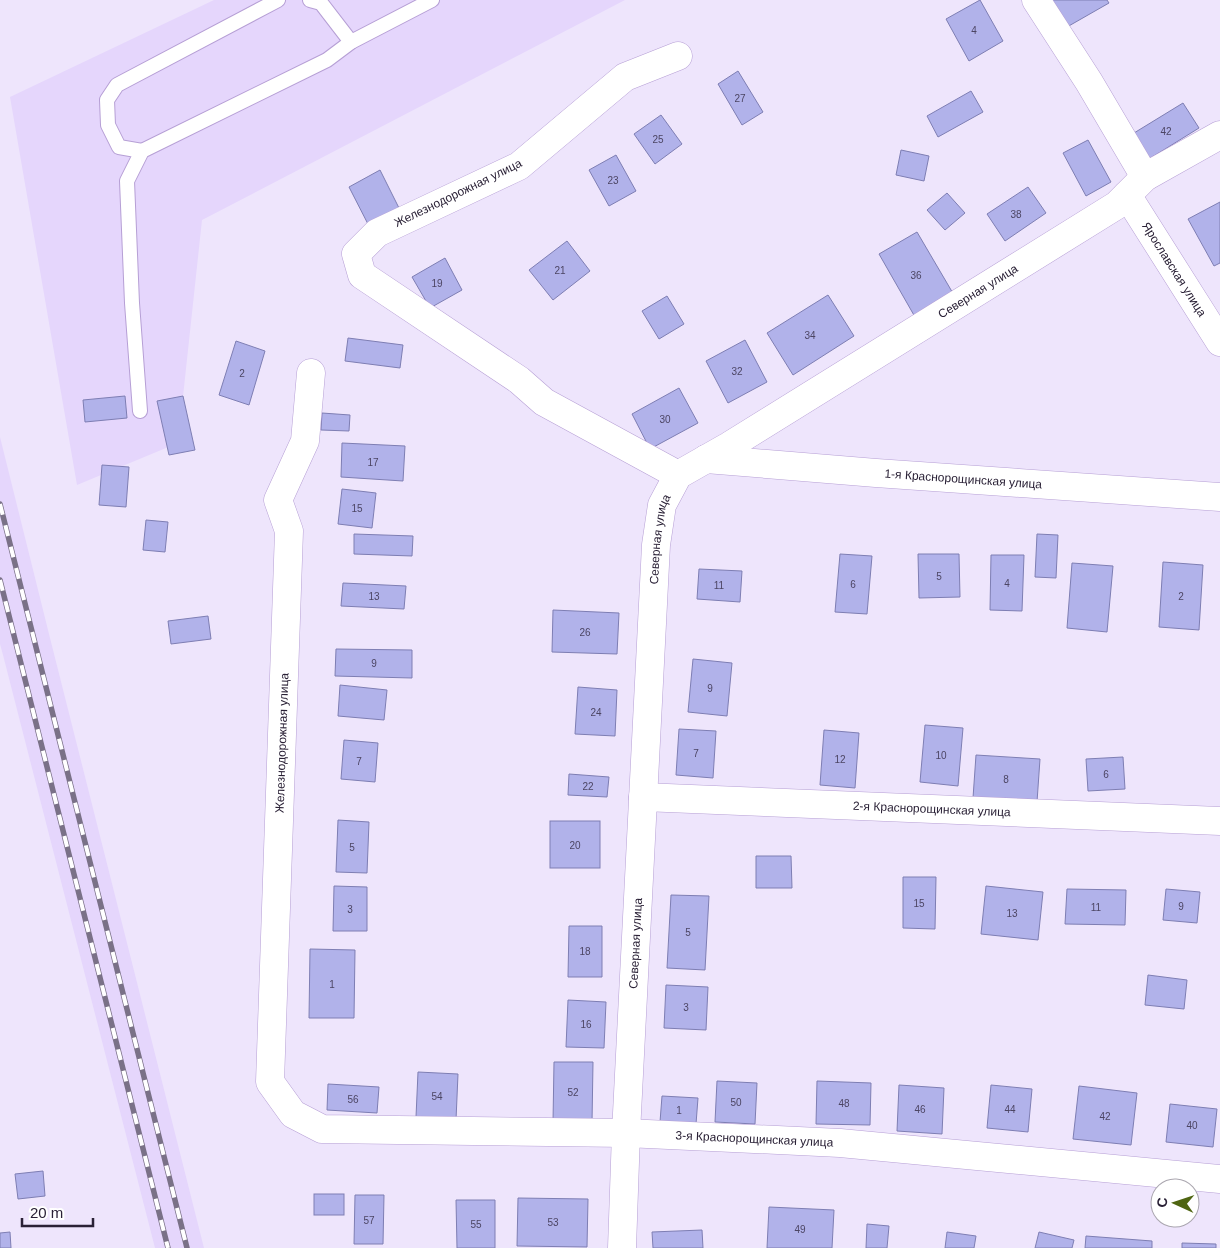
<svg xmlns="http://www.w3.org/2000/svg" width="1220" height="1248" font-family="Arial,sans-serif">
<rect width="100%" height="100%" fill="#eee5fc"/>
<!-- built -->
<g fill="#e5d6fc">
<polygon points="214,0 625,0 202,220 178,443 77,485 10,97"/>
<polygon points="0,437 50,638 204,1248 155,1248 3,655 0,644"/>
</g>
<!-- building -->
<g fill="#b1b2ea" stroke="#7e7eb3">
<polygon points="980,0 1003,41 969,61 946,19"/>
<polygon points="1051,0 1107,0 1109,3 1067,27"/>
<polygon points="738,71 763,112 742,125 718,84"/>
<polygon points="971,91 983,112 938,137 927,116"/>
<polygon points="1183,103 1199,128 1149,159 1134,133"/>
<polygon points="661,115 682,144 655,164 634,134"/>
<polygon points="1088,140 1111,182 1086,196 1063,153"/>
<polygon points="901,150 929,156 924,181 896,175"/>
<polygon points="616,155 636,191 609,206 589,170"/>
<polygon points="380,170 401,212 370,228 349,187"/>
<polygon points="1028,187 1046,213 1005,241 987,214"/>
<polygon points="947,193 965,213 945,230 927,210"/>
<polygon points="1220,202 1220,263 1214,266 1188,219"/>
<polygon points="917,232 954,295 915,317 879,254"/>
<polygon points="567,241 590,271 553,300 529,270"/>
<polygon points="445,258 462,290 430,308 412,277"/>
<polygon points="828,295 854,336 793,375 767,333"/>
<polygon points="667,296 684,324 659,339 642,311"/>
<polygon points="348,338 403,345 400,368 345,361"/>
<polygon points="745,340 767,382 728,403 706,361"/>
<polygon points="236,341 265,351 249,405 219,395"/>
<polygon points="679,388 698,423 650,449 632,414"/>
<polygon points="125,396 127,418 85,422 83,400"/>
<polygon points="183,396 195,450 169,455 157,401"/>
<polygon points="322,413 350,415 349,431 321,430"/>
<polygon points="342,443 405,446 403,481 341,477"/>
<polygon points="102,465 129,467 126,507 99,505"/>
<polygon points="342,489 376,493 372,528 338,524"/>
<polygon points="146,520 168,522 165,552 143,550"/>
<polygon points="354,534 413,536 412,556 354,554"/>
<polygon points="1037,534 1058,535 1056,578 1035,577"/>
<polygon points="840,554 872,556 867,614 835,612"/>
<polygon points="918,554 959,554 960,597 919,598"/>
<polygon points="991,555 1024,555 1022,611 990,610"/>
<polygon points="1163,562 1203,565 1199,630 1159,627"/>
<polygon points="1072,563 1113,566 1107,632 1067,628"/>
<polygon points="699,569 742,571 740,602 697,599"/>
<polygon points="343,583 406,586 404,609 341,606"/>
<polygon points="553,610 619,613 617,654 552,652"/>
<polygon points="208,616 211,639 171,644 168,621"/>
<polygon points="336,649 412,650 412,678 335,676"/>
<polygon points="693,659 732,663 727,716 688,712"/>
<polygon points="340,685 387,690 384,720 338,716"/>
<polygon points="578,687 617,690 615,736 575,734"/>
<polygon points="925,725 963,728 958,786 920,782"/>
<polygon points="679,729 716,731 713,778 676,775"/>
<polygon points="824,730 859,733 855,788 820,785"/>
<polygon points="344,740 378,743 375,782 341,779"/>
<polygon points="976,755 1040,759 1037,802 973,798"/>
<polygon points="1123,757 1125,789 1088,791 1086,759"/>
<polygon points="569,774 609,777 607,797 568,795"/>
<polygon points="338,820 369,822 367,873 336,872"/>
<rect x="550" y="821" width="50" height="47"/>
<polygon points="756,856 791,856 792,888 756,888"/>
<polygon points="903,877 936,877 935,929 903,928"/>
<polygon points="334,886 367,887 367,931 333,931"/>
<polygon points="986,886 1043,892 1038,940 981,934"/>
<polygon points="1067,889 1126,890 1125,925 1065,924"/>
<polygon points="1166,889 1200,892 1197,923 1163,920"/>
<polygon points="671,895 709,896 705,970 667,968"/>
<polygon points="569,926 602,926 602,977 568,977"/>
<polygon points="310,949 355,950 354,1018 309,1018"/>
<polygon points="1148,975 1187,980 1184,1009 1145,1005"/>
<polygon points="666,985 708,987 706,1030 664,1028"/>
<polygon points="568,1000 606,1002 604,1048 566,1047"/>
<polygon points="554,1062 593,1062 592,1123 553,1122"/>
<polygon points="418,1072 458,1074 456,1120 416,1117"/>
<polygon points="717,1081 757,1083 755,1124 715,1122"/>
<polygon points="817,1081 871,1083 870,1125 816,1124"/>
<polygon points="328,1084 379,1087 377,1113 327,1110"/>
<polygon points="899,1085 944,1088 942,1134 897,1131"/>
<polygon points="991,1085 1032,1089 1028,1132 987,1128"/>
<polygon points="1079,1086 1137,1093 1131,1145 1073,1139"/>
<polygon points="662,1096 698,1098 696,1124 660,1122"/>
<polygon points="1170,1104 1217,1109 1213,1147 1166,1142"/>
<polygon points="43,1171 45,1196 18,1199 15,1174"/>
<rect x="314" y="1194" width="30" height="21"/>
<polygon points="355,1195 384,1195 383,1244 354,1244"/>
<polygon points="518,1198 588,1199 587,1247 517,1246"/>
<polygon points="456,1200 495,1200 495,1248 457,1248"/>
<polygon points="769,1207 834,1210 832,1248 767,1248"/>
<polygon points="867,1224 889,1226 887,1248 866,1248"/>
<polygon points="702,1230 703,1248 653,1248 652,1232"/>
<polygon points="10,1232 11,1248 0,1248 0,1233"/>
<polygon points="947,1232 976,1236 974,1248 945,1248"/>
<polygon points="1039,1232 1074,1240 1072,1248 1035,1248"/>
<polygon points="1086,1236 1152,1241 1152,1248 1085,1248"/>
<polygon points="1182,1243 1216,1244 1216,1248 1182,1248"/>
</g>
<g fill="none" stroke-linecap="round" stroke-linejoin="round">
<!-- lane casing -->
<g stroke="#b69fd5" stroke-width="16">
<g id="lane">
<polyline points="310,0 321,3 351,42"/>
<polyline points="142,151 119,147 108,125 107,100 117,85 278,0"/>
<polyline points="140,411 132,303 127,181 142,151 327,60 351,42 432,0"/>
</g>
</g>
<!-- street casing -->
<g stroke="#b69fd5" stroke-width="29">
<g id="street">
<polyline points="1036,0 1089,82 1145,177"/>
<polyline points="678,56 625,77 519,166 377,233 356,254 362,275 519,380 544,402 678,475"/>
<path id="s1" d="M1127,195L1220,342"/>
<path id="s2" d="M311,373L305,441L278,500L289,531L270,1082L293,1114L322,1129L626,1133L840,1143L1220,1179"/>
<path id="s3" d="M706,459L876,473L1220,497"/>
<path id="s4" d="M643,797L1220,821"/>
<path id="s5" d="M622,1248L626,1133L656,545L662,505L678,475L729,446L1117,205L1145,177L1220,135"/>
</g>
</g>
<!-- lane -->
<use href="#lane" stroke="#fff" stroke-width="14"/>
<!-- street -->
<use href="#street" stroke="#fff" stroke-width="28"/>
<!-- rail casing -->
<g stroke="#7a7187" stroke-width="5.5">
<g id="rail">
<polyline points="0,504 187,1248"/>
<polyline points="0,580 168,1248"/>
</g>
</g>
<!-- rail -->
<use href="#rail" stroke="#fff" stroke-width="4" stroke-dasharray="11" stroke-linecap="butt"/>
</g>
<g text-anchor="middle" dominant-baseline="central" stroke-width="4" stroke-linejoin="round" paint-order="stroke">
<!-- number labels -->
<g font-size="10" fill="#4c4563">
<text x="974" y="30">4</text>
<text x="740" y="98">27</text>
<text x="1166" y="131">42</text>
<text x="658" y="139">25</text>
<text x="613" y="180">23</text>
<text x="1016" y="214">38</text>
<text x="560" y="270">21</text>
<text x="916" y="275">36</text>
<text x="437" y="283">19</text>
<text x="810" y="335">34</text>
<text x="737" y="371">32</text>
<text x="242" y="373">2</text>
<text x="665" y="419">30</text>
<text x="373" y="462">17</text>
<text x="357" y="508">15</text>
<text x="939" y="576">5</text>
<text x="1007" y="583">4</text>
<text x="853" y="584">6</text>
<text x="719" y="585">11</text>
<text x="374" y="596">13</text>
<text x="1181" y="596">2</text>
<text x="585" y="632">26</text>
<text x="374" y="663">9</text>
<text x="710" y="688">9</text>
<text x="596" y="712">24</text>
<text x="696" y="753">7</text>
<text x="941" y="755">10</text>
<text x="840" y="759">12</text>
<text x="359" y="761">7</text>
<text x="1106" y="774">6</text>
<text x="1006" y="779">8</text>
<text x="588" y="786">22</text>
<text x="575" y="845">20</text>
<text x="352" y="847">5</text>
<text x="919" y="903">15</text>
<text x="1181" y="906">9</text>
<text x="1096" y="907">11</text>
<text x="350" y="909">3</text>
<text x="1012" y="913">13</text>
<text x="688" y="932">5</text>
<text x="585" y="951">18</text>
<text x="332" y="984">1</text>
<text x="686" y="1007">3</text>
<text x="586" y="1024">16</text>
<text x="573" y="1092">52</text>
<text x="437" y="1096">54</text>
<text x="353" y="1099">56</text>
<text x="736" y="1102">50</text>
<text x="844" y="1103">48</text>
<text x="920" y="1109">46</text>
<text x="1010" y="1109">44</text>
<text x="679" y="1110">1</text>
<text x="1105" y="1116">42</text>
<text x="1192" y="1125">40</text>
<text x="369" y="1220">57</text>
<text x="553" y="1222">53</text>
<text x="476" y="1224">55</text>
<text x="800" y="1229">49</text>
</g>
<!-- street labels -->
<g font-size="12" fill="#2a2136" stroke="#fff">
<text transform="translate(458 193) rotate(-26)">Железнодорожная улица</text>
<text stroke="none"><textPath href="#s1" startOffset="88">Ярославская улица</textPath></text>
<text stroke="none"><textPath href="#s5" startOffset="1130">Северная улица</textPath></text>
<text stroke="none"><textPath href="#s3" startOffset="258">1-я Краснорощинская улица</textPath></text>
<text stroke="none"><textPath href="#s5" startOffset="710">Северная улица</textPath></text>
<text transform="translate(282 743) rotate(-88)">Железнодорожная улица</text>
<text stroke="none"><textPath href="#s4" startOffset="289">2-я Краснорощинская улица</textPath></text>
<text stroke="none"><textPath href="#s5" startOffset="305">Северная улица</textPath></text>
<text stroke="none"><textPath href="#s2" startOffset="1222">3-я Краснорощинская улица</textPath></text>
</g>
</g>
<!-- north arrow -->
<g transform="translate(1175 1203) rotate(273)"><circle r="24" fill="#ffffff" stroke="#aaa6af"/>
<path d="M0-4L9 19L0 12L-9 19Z" fill="#4f6512"/>
<text y="-8" font-size="14" font-weight="bold" text-anchor="middle" fill="#2a2136">С</text>
</g>
<!-- scale -->
<path d="M22 1218v8h71v-8" fill="none" stroke="#2a2136" stroke-width="2.5"/>
<text x="30" y="1218" font-size="15" fill="#2a2136" stroke="#ffffff" stroke-width="4" paint-order="stroke">20 m</text>
</svg>
